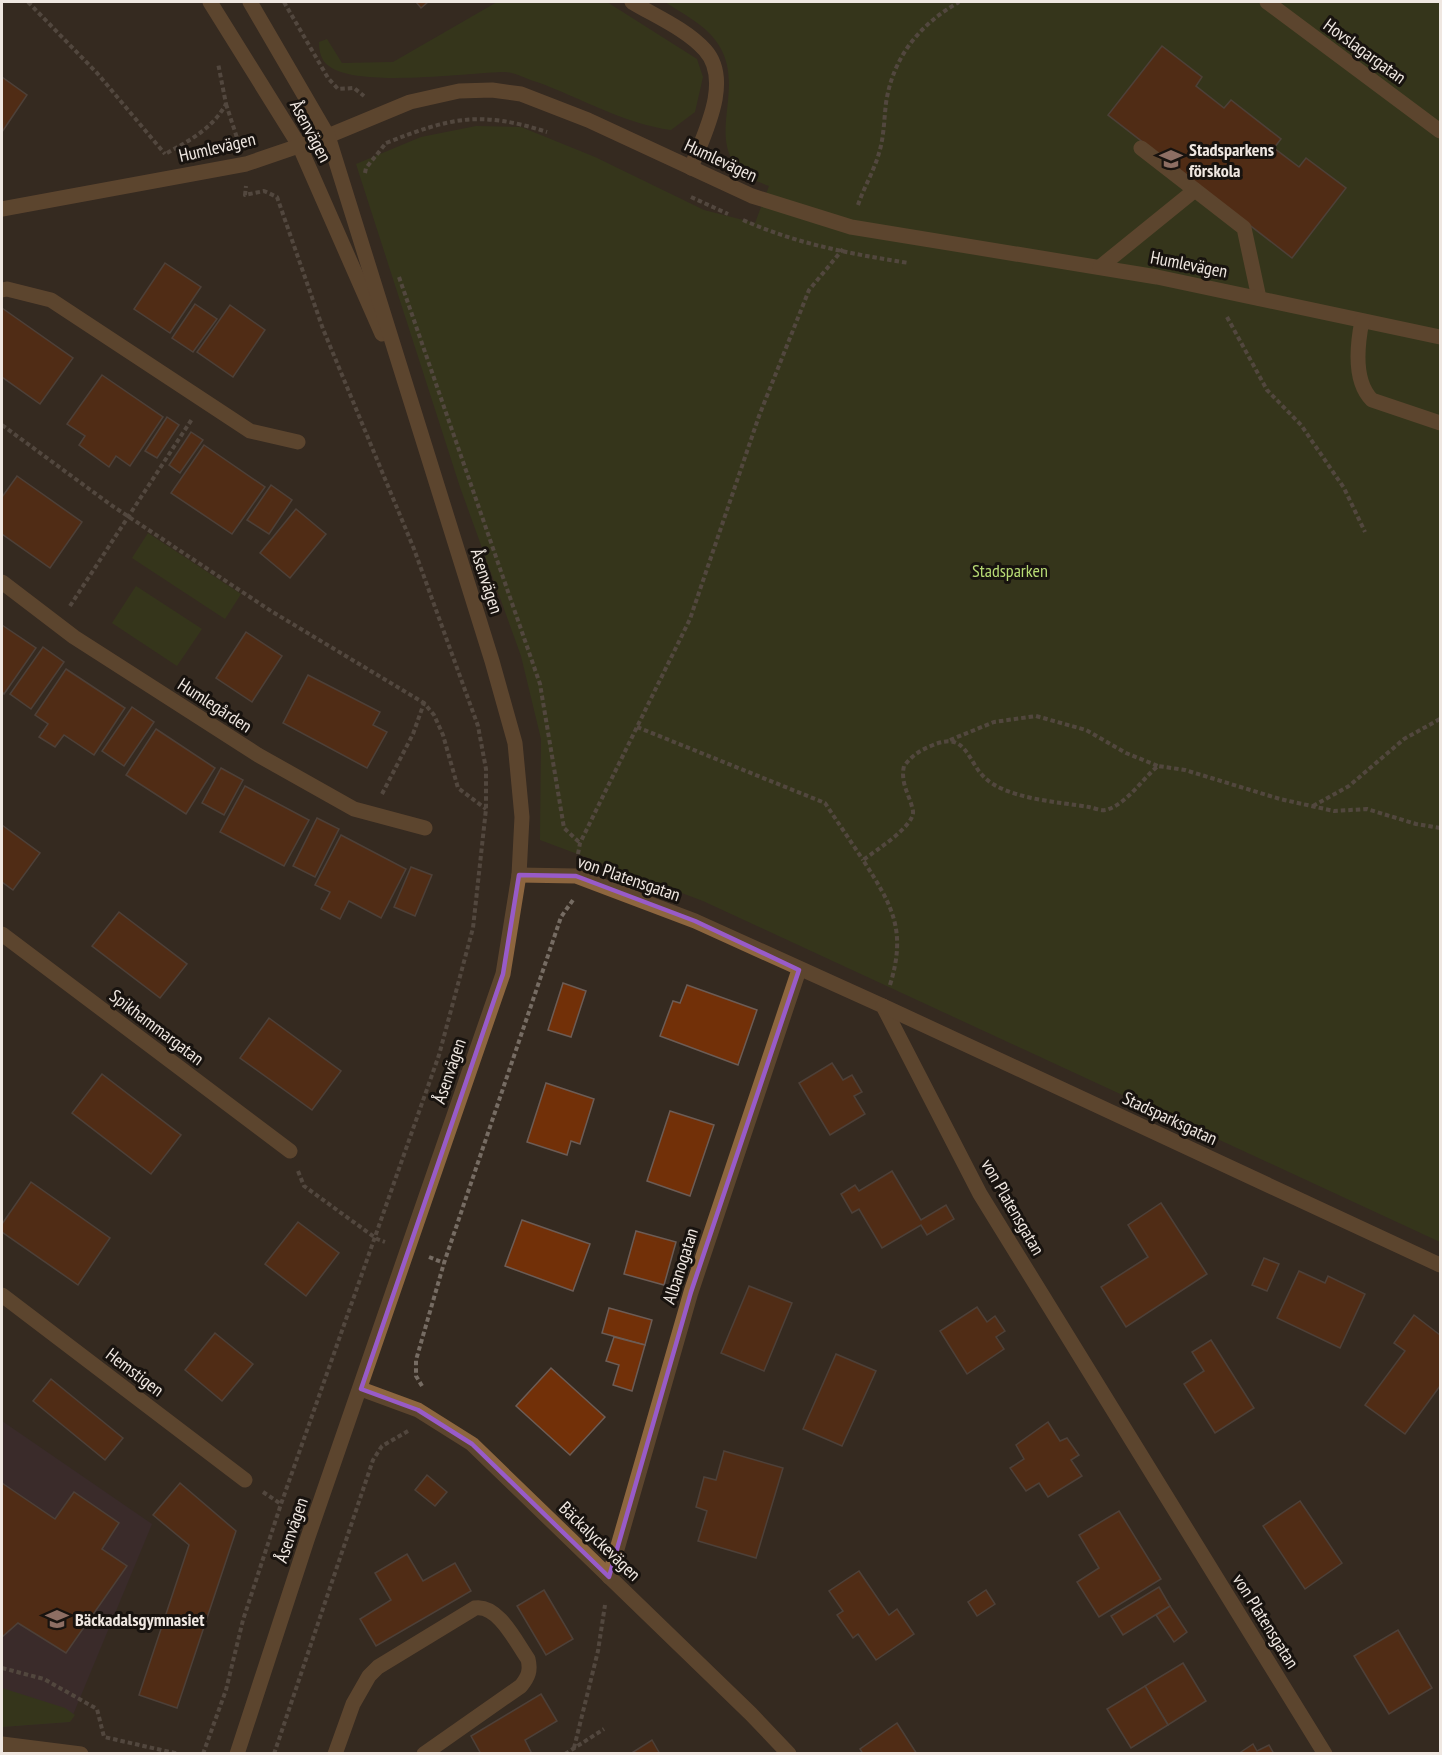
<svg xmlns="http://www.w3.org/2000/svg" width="1442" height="1755" font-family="'PT Sans Narrow',sans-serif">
<rect width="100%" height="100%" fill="#352a20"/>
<!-- education -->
<polygon fill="#402d36" points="2,1421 152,1524 70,1722 2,1727"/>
<!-- green -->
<g fill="#354415">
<path d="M497,2H607L697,59L703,77L695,112L671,130C625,124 581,98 537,82C526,79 513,71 502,72C464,73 357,88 329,66C321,61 319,51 319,42L327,39L342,63L393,62Z"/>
<path d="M665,2H1440V1242L703,901L540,840L541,739L521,656L460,487L356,164L421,137L476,126L521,127L595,157L704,210L755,223L769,186C688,157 752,95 718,44C706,25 683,14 665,2Z"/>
<polygon points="148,533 241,594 225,619 132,558"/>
<polygon points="136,586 202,629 177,666 112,623"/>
<polygon points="2,1688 65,1708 75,1715 70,1722 2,1727"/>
</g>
<!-- building -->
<g fill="#723008" stroke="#6c5c55" stroke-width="1.5">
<polygon points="416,2 428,2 421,8"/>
<polygon points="1162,46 1202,77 1196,86 1224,108 1231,100 1281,139 1274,148 1299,167 1306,158 1346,188 1292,258 1108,115"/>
<polygon points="2,77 27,95 2,132"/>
<polygon points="165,263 201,287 170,333 134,309"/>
<polygon points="195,304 217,319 193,352 172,338"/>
<polygon points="230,305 265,330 233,377 197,352"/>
<polygon points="2,308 73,358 40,404 2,377"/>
<polygon points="102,375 163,417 130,466 116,456 109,467 79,445 85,436 67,424"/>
<polygon points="167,417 179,425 157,458 145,451"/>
<polygon points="191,432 203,440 180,473 169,465"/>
<polygon points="204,445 265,487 232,534 171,493"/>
<polygon points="17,476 82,522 50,568 2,534 2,497"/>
<polygon points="271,485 292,500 269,534 247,520"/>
<polygon points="296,509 326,534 290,578 260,553"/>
<polygon points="2,625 36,648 4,694 2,692"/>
<polygon points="246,632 282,656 252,702 216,678"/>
<polygon points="43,647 64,662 31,709 10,694"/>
<polygon points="66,669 125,708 94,755 64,735 55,747 39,737 48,724 35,715"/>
<polygon points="308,675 380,712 373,725 387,732 367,768 283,723"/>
<polygon points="132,707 154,722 124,766 102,751"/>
<polygon points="156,729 215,768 186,814 126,775"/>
<polygon points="221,768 243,780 224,815 202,803"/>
<polygon points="245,786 309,820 284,866 220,832"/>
<polygon points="317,818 339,829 315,877 293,866"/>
<polygon points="2,825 40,853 13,890 2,882"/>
<polygon points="341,835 406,869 381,918 349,901 340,919 321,909 330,892 315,885"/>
<polygon points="411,867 432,875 415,916 394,907"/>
<polygon points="119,912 187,964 160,998 92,946"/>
<polygon points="563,983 586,991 571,1037 548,1030"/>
<polygon points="687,985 757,1010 738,1065 660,1036 673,1001 680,1003"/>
<polygon points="269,1018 341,1071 312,1110 240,1058"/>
<polygon points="832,1063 843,1080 852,1075 862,1092 854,1096 865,1114 830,1135 799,1083"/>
<polygon points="102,1074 181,1135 151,1174 72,1113"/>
<polygon points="546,1083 594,1099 580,1144 571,1141 567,1155 527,1142"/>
<polygon points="670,1111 714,1125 690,1196 647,1181"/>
<polygon points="892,1171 921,1220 946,1205 954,1219 927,1235 921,1225 882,1248 859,1209 852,1213 841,1194 855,1185 859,1191"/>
<polygon points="31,1182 110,1238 78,1285 2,1232 2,1224"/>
<polygon points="1161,1203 1207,1274 1126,1327 1101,1287 1148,1257 1128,1225"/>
<polygon points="522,1220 590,1244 573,1291 505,1266"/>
<polygon points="298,1222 339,1253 306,1296 265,1264"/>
<polygon points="636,1231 676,1242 664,1285 624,1274"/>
<polygon points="1264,1258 1279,1264 1267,1291 1252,1285"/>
<polygon points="1299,1271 1325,1283 1328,1276 1365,1294 1340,1348 1277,1318"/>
<polygon points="749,1286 792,1303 764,1371 721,1353"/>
<polygon points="977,1307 987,1322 995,1316 1005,1331 996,1337 1004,1349 967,1374 940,1331"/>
<polygon points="609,1308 652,1320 645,1345 602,1333"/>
<polygon points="1414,1315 1440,1335 1440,1386 1405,1434 1365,1405 1405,1351 1394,1343"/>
<polygon points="215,1333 253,1364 222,1401 185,1370"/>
<polygon points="614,1337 645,1345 632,1391 613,1385 619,1365 606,1361"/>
<polygon points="1211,1340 1254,1408 1215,1433 1184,1384 1204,1371 1192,1352"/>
<polygon points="836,1354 876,1371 842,1446 803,1429"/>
<polygon points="551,1368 605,1417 570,1455 516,1406"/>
<polygon points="51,1379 123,1438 105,1460 33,1401"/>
<polygon points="1048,1422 1060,1441 1067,1438 1079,1455 1071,1460 1082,1476 1048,1497 1039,1483 1026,1491 1010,1468 1024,1459 1016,1445"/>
<polygon points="724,1451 783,1468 756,1558 698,1541 707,1511 696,1507 704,1477 716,1480"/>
<polygon points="427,1475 447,1492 435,1506 415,1490"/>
<polygon points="2,1483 55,1519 74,1492 119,1523 102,1549 127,1566 66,1653 18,1623 2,1637"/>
<polygon points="180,1483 236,1531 177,1708 139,1695 189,1545 153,1515"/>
<polygon points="1300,1501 1342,1563 1305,1589 1263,1526"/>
<polygon points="1119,1511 1161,1579 1099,1617 1077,1582 1099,1568 1079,1535"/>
<polygon points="407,1554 423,1581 455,1563 471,1591 376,1646 360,1619 391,1600 375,1573"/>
<polygon points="859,1571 889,1615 897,1609 914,1634 876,1660 858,1634 853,1638 837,1615 843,1611 829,1591"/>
<polygon points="1159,1587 1170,1606 1123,1635 1111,1616"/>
<polygon points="544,1590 573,1639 546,1655 517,1606"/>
<polygon points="986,1590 995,1604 977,1616 968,1602"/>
<polygon points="1170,1606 1187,1632 1174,1642 1156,1615"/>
<polygon points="1398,1630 1432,1688 1389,1714 1354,1656"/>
<polygon points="1183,1663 1206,1701 1168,1725 1145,1686"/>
<polygon points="1145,1686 1168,1725 1131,1748 1107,1709"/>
<polygon points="541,1694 557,1721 525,1740 532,1754 481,1754 471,1736"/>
<polygon points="897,1723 917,1754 863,1754 860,1749"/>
<polygon points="652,1740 660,1754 630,1754"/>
<polygon points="1253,1744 1257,1751 1269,1745 1274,1754 1238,1754"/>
</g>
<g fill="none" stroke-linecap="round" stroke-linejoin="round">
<!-- path -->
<g stroke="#766c63" stroke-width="4" stroke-dasharray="4.5 3" stroke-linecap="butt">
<polyline points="28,2 97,73 165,154"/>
<polyline points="284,2 328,78 338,89 354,88 364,96"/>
<polyline points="226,104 239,144"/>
<path d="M386,143C450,118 479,110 547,132"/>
<path d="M167,153C190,140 212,129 226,104L218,63"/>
<polyline points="365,173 366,168 386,143"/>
<polyline points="691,197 728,214"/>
<path d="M858,205C864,187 874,171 879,153C884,137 884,120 886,103C893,57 919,25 959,2"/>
<path d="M743,220C797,244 851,254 909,263"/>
<polyline points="399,277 540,684 564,828 580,843"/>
<polyline points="1227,317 1267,390 1301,425 1344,488 1365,532"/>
<polyline points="2,425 111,505 271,611 424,703"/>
<polyline points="70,606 192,419"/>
<polyline points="637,727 825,803 863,860"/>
<polyline points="950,740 994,722 1036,716 1086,730 1126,753 1158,766"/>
<polyline points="382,794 413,734 424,703 434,715 443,735 458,788 486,809"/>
<polyline points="1313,806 1349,786 1404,739 1440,719"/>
<polyline points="578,854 580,843 690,619 759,416 809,290 843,249"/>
<path d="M890,985C907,930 892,905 863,860C875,851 915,826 913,811C910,795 900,784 904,766C912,755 921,750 933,745C966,731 967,760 984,777C1006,799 1059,802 1089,807C1094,808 1101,811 1106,810C1127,804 1142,779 1158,766L1185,770L1280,799L1334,811L1367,809L1416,824L1440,828"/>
<polyline points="298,1171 304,1186 377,1239 385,1242"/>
<polyline points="429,1257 444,1263"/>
<polyline points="422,1386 416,1376 416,1360 444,1263 561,917 573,900"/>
<polyline points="263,1492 281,1504"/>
<polyline points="2,1668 44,1679 97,1709 104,1737 179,1754"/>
<polyline points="574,1748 598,1651 605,1605"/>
<polyline points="203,1754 226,1690 243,1620 281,1504 439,1055 473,928 486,809 486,769 478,726 414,549 323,329 277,197 264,191 245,195 246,186"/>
<polyline points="274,1754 373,1460 382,1446 408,1431"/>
<polyline points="565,1754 604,1729"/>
</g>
<!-- minor -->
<g stroke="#8d663f" stroke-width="15">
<polyline points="210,2 299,145 382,334"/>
<path d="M632,2C655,16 686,29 705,50C733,81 703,136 691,168"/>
<polyline points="1267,2 1440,131"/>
<polyline points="1141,148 1244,228 1259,298"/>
<polyline points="2,209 246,164 328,136 410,102 459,91 492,90 521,94 588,120 752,196 851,227 1157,277 1440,337"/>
<polyline points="1100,267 1195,190"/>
<polyline points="2,290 7,289 51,300 250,431 298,442"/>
<path d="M1362,321C1357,346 1353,381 1372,400L1440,423"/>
<polyline points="2,582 74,637 258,755 354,809 425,828"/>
<polyline points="519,875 576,876 695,921 883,1006 980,1194 1325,1754"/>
<polyline points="2,934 290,1151"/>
<polyline points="883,1006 1440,1265"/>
<polyline points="2,1295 245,1480"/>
<polyline points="361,1389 418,1410 472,1444 751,1714 789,1754"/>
<polyline points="609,1577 691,1292 799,970"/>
<polyline points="2,1744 81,1754"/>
<polyline points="237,1754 308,1537 503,974 519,875 522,817 515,743 492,661 328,136 250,2"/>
<path d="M335,1754L353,1704L369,1676L378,1667L475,1608C498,1604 516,1642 528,1659C531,1671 528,1677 521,1686L424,1754"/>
</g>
</g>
<!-- marked area -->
<path d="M0 0H1442V1755H0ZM519,875L576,876L695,921L799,970L691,1292L609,1577L472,1444L418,1410L361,1389L503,974Z" fill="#352a20" fill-opacity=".55" fill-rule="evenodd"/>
<path fill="none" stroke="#985bc8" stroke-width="4.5" stroke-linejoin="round" d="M519,875L576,876L695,921L799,970L691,1292L609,1577L472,1444L418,1410L361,1389L503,974Z"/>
<!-- icons -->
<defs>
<g id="school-bare" transform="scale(1.8)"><path d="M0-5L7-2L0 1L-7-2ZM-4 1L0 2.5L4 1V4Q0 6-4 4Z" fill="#8d6e63" stroke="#18130f" stroke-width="2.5" paint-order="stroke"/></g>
</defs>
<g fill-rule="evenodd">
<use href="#school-bare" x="1171" y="159"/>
<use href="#school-bare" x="57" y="1619"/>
</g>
<g text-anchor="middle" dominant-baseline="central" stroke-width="6" stroke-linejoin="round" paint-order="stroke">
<!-- street labels -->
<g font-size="18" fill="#efe7e1" stroke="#18130f">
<text transform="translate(1365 51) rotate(36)">Hovslagargatan</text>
<text transform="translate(311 131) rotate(62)">Åsenvägen</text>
<text transform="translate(217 147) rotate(-13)">Humlevägen</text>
<text transform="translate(721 160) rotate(25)">Humlevägen</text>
<text transform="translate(1189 264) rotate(11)">Humlevägen</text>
<text transform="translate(487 581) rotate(72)">Åsenvägen</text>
<text transform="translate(215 705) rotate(33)">Humlegården</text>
<text transform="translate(629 878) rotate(19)">von Platensgatan</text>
<text transform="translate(157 1027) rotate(37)">Spikhammargatan</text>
<text transform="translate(449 1071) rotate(-71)">Åsenvägen</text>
<text transform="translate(1170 1118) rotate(25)">Stadsparksgatan</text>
<text transform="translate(1013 1207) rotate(60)">von Platensgatan</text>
<text transform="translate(680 1266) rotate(-72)">Albanogatan</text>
<text transform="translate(135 1372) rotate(37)">Hemstigen</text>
<text transform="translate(291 1530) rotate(-71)">Åsenvägen</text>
<text transform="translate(600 1541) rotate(44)">Bäckalyckevägen</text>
<text transform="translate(1266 1621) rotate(58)">von Platensgatan</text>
</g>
<!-- poi labels -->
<g font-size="18" font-weight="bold" fill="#efe7e1" stroke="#18130f" text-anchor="start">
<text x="1189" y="149">Stadsparkens<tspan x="1189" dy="21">förskola</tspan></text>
<text x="75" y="1619">Bäckadalsgymnasiet</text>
</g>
<!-- park labels -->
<g font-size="18" fill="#b7da74" stroke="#18130f">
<text x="1010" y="570">Stadsparken</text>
</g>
</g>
<!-- border -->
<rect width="1442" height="1755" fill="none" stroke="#efe7e1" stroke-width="6"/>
</svg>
